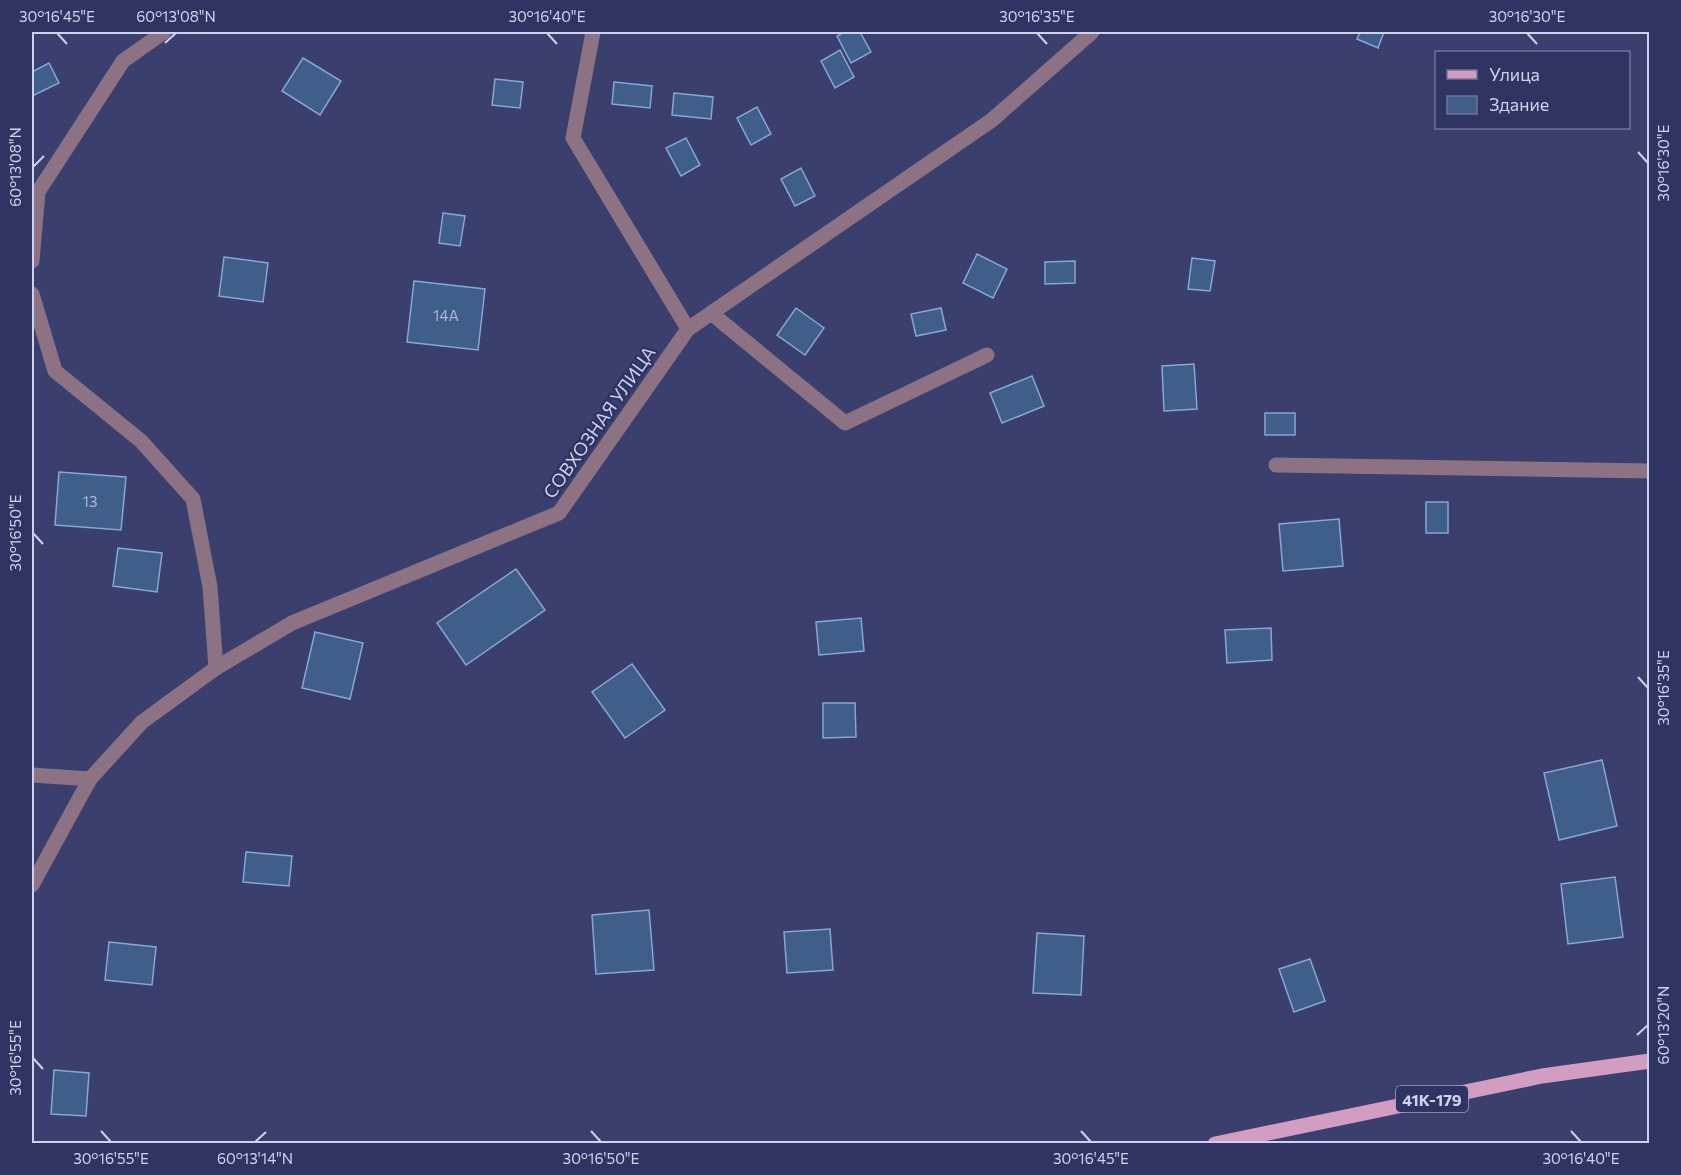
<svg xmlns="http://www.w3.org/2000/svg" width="1681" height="1175" font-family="Commissioner,sans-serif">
<rect width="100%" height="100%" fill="#3a3f6e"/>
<!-- building -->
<g fill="#405e8a" stroke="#86a7d7" stroke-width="1.5">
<polygon points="845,32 860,32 871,52 851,63 837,36"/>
<polygon points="1360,32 1384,32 1378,48 1357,39"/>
<polygon points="840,50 854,77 835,88 821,61"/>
<polygon points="303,58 341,81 320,115 282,91"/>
<polygon points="49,63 59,83 32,96 32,72"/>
<polygon points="495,79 523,82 520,108 492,105"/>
<polygon points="614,82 652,86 650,108 612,104"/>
<polygon points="674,93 713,97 711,119 672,115"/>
<polygon points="757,107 771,134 751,145 737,118"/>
<polygon points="686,138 700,165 681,176 666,148"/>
<polygon points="801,168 815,196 795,206 781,179"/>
<polygon points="443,213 465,216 460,246 439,243"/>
<polygon points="977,254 1007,269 993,298 963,283"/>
<polygon points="224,257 268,263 263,302 219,296"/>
<polygon points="1192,258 1215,261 1210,291 1188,289"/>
<polygon points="1075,261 1075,283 1045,284 1045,262"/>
<polygon points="414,281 485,289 478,350 407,342"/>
<polygon points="796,308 824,328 805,355 777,335"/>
<polygon points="941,308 946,330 916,336 911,314"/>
<polygon points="1194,364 1197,409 1164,411 1162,366"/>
<polygon points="1032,376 1044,406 1002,423 990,393"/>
<rect x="1265" y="413" width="30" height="22"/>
<polygon points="59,472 126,477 121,530 55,525"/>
<rect x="1426" y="502" width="22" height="31"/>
<polygon points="1339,519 1343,566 1283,571 1279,524"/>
<polygon points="118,548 162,553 157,592 113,586"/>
<polygon points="516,569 545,610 466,665 437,623"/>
<polygon points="861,618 864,651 819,655 816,622"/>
<polygon points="1271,628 1272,660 1227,663 1225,630"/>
<polygon points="315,632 363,643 350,699 302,688"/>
<polygon points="632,664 665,710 625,738 592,692"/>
<polygon points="823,703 855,703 856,737 823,738"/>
<polygon points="1602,760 1617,826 1559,840 1544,773"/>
<polygon points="246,852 292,856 289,886 243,882"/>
<polygon points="1615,877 1623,937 1568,944 1561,884"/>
<polygon points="649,910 654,970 596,974 592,915"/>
<polygon points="830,929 833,970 787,973 784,932"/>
<polygon points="1037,933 1084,936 1081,995 1033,993"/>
<polygon points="109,942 156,947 152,985 105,980"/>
<polygon points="1310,959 1325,1001 1294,1012 1279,969"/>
<polygon points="54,1070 89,1073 86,1116 51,1114"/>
</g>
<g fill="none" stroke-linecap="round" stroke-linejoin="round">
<!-- minor -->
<g stroke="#8d7284" stroke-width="15">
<polyline points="593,32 573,138 688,329"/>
<polyline points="32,261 38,192 123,61 164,32"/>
<polyline points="32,294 55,371 141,441 193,499 210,587 216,668"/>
<polyline points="711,313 845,423 987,355"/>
<polyline points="1276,465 1650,471"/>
<polyline points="32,775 90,779 142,722 216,668 292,623 559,513 688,329 992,120 1092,32"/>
<polyline points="32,885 90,779"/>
</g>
<!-- major -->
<polyline stroke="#d39dc2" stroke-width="15" points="1215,1144 1542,1076 1650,1061"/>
</g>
<!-- ticks -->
<path fill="none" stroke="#cdd2ef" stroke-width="2" d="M57,33L67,44M547,33L557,44M1037,33L1047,44M1527,33L1537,44M165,43L176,33M1638,152L1648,163M33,167L44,156M33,533L43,544M1638,677L1648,688M1637,1035L1648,1025M33,1058L43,1069M101,1131L111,1142M591,1131L601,1142M1081,1131L1091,1142M1571,1131L1581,1142M255,1142L266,1132"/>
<g text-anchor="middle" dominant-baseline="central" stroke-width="5" stroke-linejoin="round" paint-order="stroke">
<!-- number labels -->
<g font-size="15" fill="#aab5d6">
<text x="446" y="315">14А</text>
<text x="90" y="501">13</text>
</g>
<!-- shield labels -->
<rect fill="#303462" stroke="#9ea3c5" stroke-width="1.5" x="1396" y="1086" width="72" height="26" rx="4.5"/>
<g font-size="16" font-weight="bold" fill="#cdd2ef">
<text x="1432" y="1099">41К-179</text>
</g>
<!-- street labels -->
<g font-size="18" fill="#cdd2ef" stroke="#303462">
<text transform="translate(599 422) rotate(-55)">СОВХОЗНАЯ УЛИЦА</text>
</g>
</g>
<!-- border -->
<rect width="1681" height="1175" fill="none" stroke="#303462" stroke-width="66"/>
<!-- legend -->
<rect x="1435" y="51" width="195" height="78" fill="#303462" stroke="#6f739a" stroke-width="1.5"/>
<rect x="1447" y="70" width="30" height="9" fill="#d39dc2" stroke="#6f739a" stroke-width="1.5"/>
<text x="1489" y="81" font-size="18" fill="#cdd2ef">Улица</text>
<rect x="1447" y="96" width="30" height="18" fill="#405e8a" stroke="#6f739a" stroke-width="1.5"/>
<text x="1489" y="111" font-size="18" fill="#cdd2ef">Здание</text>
<rect x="33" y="33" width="1615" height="1109" fill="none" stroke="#cdd2ef" stroke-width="2"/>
<g font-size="15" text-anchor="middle" fill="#cdd2ef">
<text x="57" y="22">30°16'45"E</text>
<text x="176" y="22">60°13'08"N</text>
<text x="547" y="22">30°16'40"E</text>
<text x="1037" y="22">30°16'35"E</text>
<text x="1527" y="22">30°16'30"E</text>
<text transform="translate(1664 163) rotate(-90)" y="5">30°16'30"E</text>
<text transform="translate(16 167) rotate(-90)" y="5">60°13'08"N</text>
<text transform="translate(16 533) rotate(-90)" y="5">30°16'50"E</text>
<text transform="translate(1664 688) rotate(-90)" y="5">30°16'35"E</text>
<text transform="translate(1664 1025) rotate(-90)" y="5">60°13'20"N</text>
<text transform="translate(16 1058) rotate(-90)" y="5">30°16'55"E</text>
<text x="111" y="1164">30°16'55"E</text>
<text x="255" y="1164">60°13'14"N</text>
<text x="601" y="1164">30°16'50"E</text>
<text x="1091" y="1164">30°16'45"E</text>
<text x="1581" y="1164">30°16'40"E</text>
</g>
</svg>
